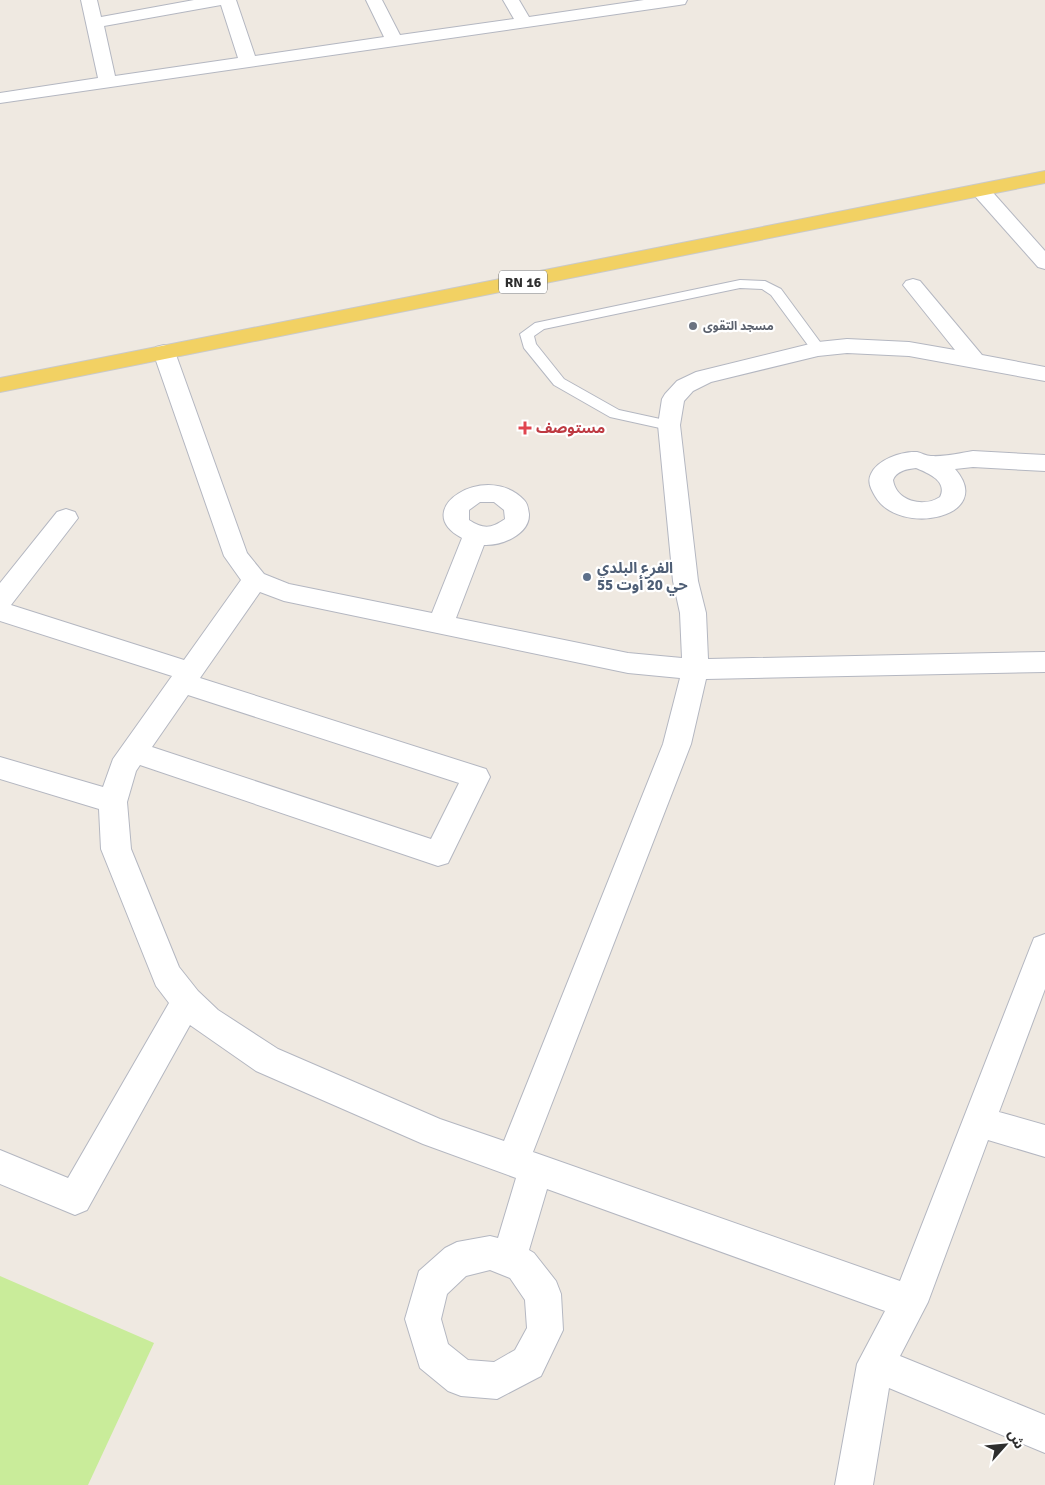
<svg xmlns="http://www.w3.org/2000/svg" width="1045" height="1485" font-family="Signika,'Noto Sans Arabic',sans-serif">
<rect width="100%" height="100%" fill="#efe9e1"/>
<!-- pitch -->
<polygon fill="#c9ec9a" points="0,1276 154,1343 88,1485 0,1485"/>
<g fill="none" stroke-linecap="round" stroke-linejoin="round">
<!-- lane casing -->
<g stroke="#b4b7c1" stroke-width="2">
<polygon id="lane" points="740,280 765,281 781,289 823,346 825,349 823,352 813,352 771,295 762,289 740,288 544,329 534,336 536,344 564,379 619,410 674,422 676,425 674,428 669,430 610,417 554,385 524,348 520,334 535,323"/>
</g>
<!-- street casing -->
<g stroke="#b4b7c1" stroke-width="2">
<g id="street">
<path d="M81,0H97L101,17L194,0H236L255,56L384,37L366,0H382L400,35L514,19L503,0H519L529,17L644,0H687L685,4L679,5L0,103V93L98,78ZM221,5L238,58L115,76L104,26Z"/>
<polygon points="981,185 988,187 1045,251 1045,269 1038,267 974,195 971,191 974,187"/>
<path d="M913,279L920,281L982,355L1045,367V381L909,356L847,353L818,356L711,382L693,391L684,401L680,425L698,581L706,613L708,659L1045,652V672L706,679L691,744L533,1152L900,1281L1030,948L1034,938L1045,934V989L999,1112L1045,1125V1157L988,1140L928,1302L900,1356L1045,1415V1453L889,1388L873,1485H835L857,1364L885,1311L547,1189L529,1250L534,1253L556,1281L561,1294L563,1330L541,1376L497,1399L461,1396L448,1391L420,1368L405,1319L419,1271L445,1248L457,1242L490,1236L498,1238L516,1178L423,1144L256,1071L190,1025L87,1210L75,1215L0,1184V1150L68,1178L169,1003L156,986L152,976L101,849L99,809L0,779V757L103,787L113,759L172,676L0,621V583L57,512L66,509L75,512L78,518L11,605L184,660L241,580L224,556L153,352L156,347L164,345L172,347L175,352L247,553L264,574L289,584L432,613L462,538C408,510 486,460 524,500C528,504 528,509 529,514C530,534 502,546 484,545L456,618L628,653L682,658L680,613L673,581L658,425L662,399L665,394L677,381L696,372L818,342L847,339L909,342L955,350L903,285L906,281ZM480,502H494L504,510L505,519C491,529 483,529 469,520V510ZM260,592L284,601L628,673L680,678L663,744L504,1141L440,1119L278,1049L218,1010L198,991L179,967L131,849L127,802L136,771L140,765L438,866L448,863L490,777L486,769L200,678ZM188,695L459,783L431,839L152,747ZM490,1270L510,1278L525,1300L527,1328L515,1350L494,1362L468,1360L448,1344L441,1319L447,1294L466,1276Z"/>
<path d="M973,451L1045,455V471L973,467L955,469C997,517 899,538 875,496C871,489 867,482 871,474C877,460 901,451 917,452C922,453 926,456 931,456C945,457 960,453 973,451ZM916,468C928,473 948,481 940,497C923,508 896,501 893,480C896,471 907,469 916,468Z"/>
</g>
</g>
<!-- primary casing -->
<g stroke="#c9c9c9" stroke-width="2">
<polygon id="primary" points="1045,171 1045,183 0,392 0,378"/>
</g>
<!-- lane -->
<use href="#lane" fill="#fff" fill-rule="evenodd"/>
<!-- street -->
<use href="#street" fill="#fff" fill-rule="evenodd"/>
<!-- primary -->
<use href="#primary" fill="#f2d163" fill-rule="evenodd"/>
</g>
<!-- markers -->
<circle fill="#6b7280" stroke="#fff" stroke-width="2" cx="693" cy="326" r="5"/>
<path fill="#e0444e" stroke="#fff" stroke-width="2" d="M522.5 420.5h5v5h5v5h-5v5h-5v-5h-5v-5h5z"/>
<circle fill="#5c6f8a" stroke="#fff" stroke-width="2" cx="587" cy="577" r="5"/>
<g text-anchor="middle" dominant-baseline="central" stroke-width="4.5" stroke-linejoin="round" paint-order="stroke">
<!-- far-worship labels -->
<g font-size="12" font-weight="bold" fill="#5b616d" stroke="#fff" text-anchor="start">
<text x="703" y="326">مسجد التقوى</text>
</g>
<!-- shield labels -->
<rect fill="#fff" stroke="#6d6d6d" stroke-width="1" x="499" y="270.5" width="48" height="23" rx="4"/>
<g font-size="14" font-weight="bold" fill="#2e2e2e">
<text x="523" y="282">RN 16</text>
</g>
<!-- health labels -->
<g font-size="15" font-weight="bold" fill="#be3a42" stroke="#fff" text-anchor="start">
<text x="536" y="428">مستوصف</text>
</g>
<!-- service labels -->
<g font-size="15" font-weight="bold" fill="#4e5e75" stroke="#fff" text-anchor="start">
<text x="597" y="568">الفرع البلدي<tspan x="597" dy="17">حي 20 أوت 55</tspan></text>
</g>
</g>
<!-- north arrow -->
<g transform="translate(1005 1445) rotate(63)" stroke="#ffffff" stroke-width="4" paint-order="stroke">
<path d="M0-4L9 19L0 12L-9 19Z" fill="#2e2e2e"/>
<text y="-8" font-size="14" font-weight="bold" text-anchor="middle" fill="#2e2e2e">ش</text>
</g>
</svg>
